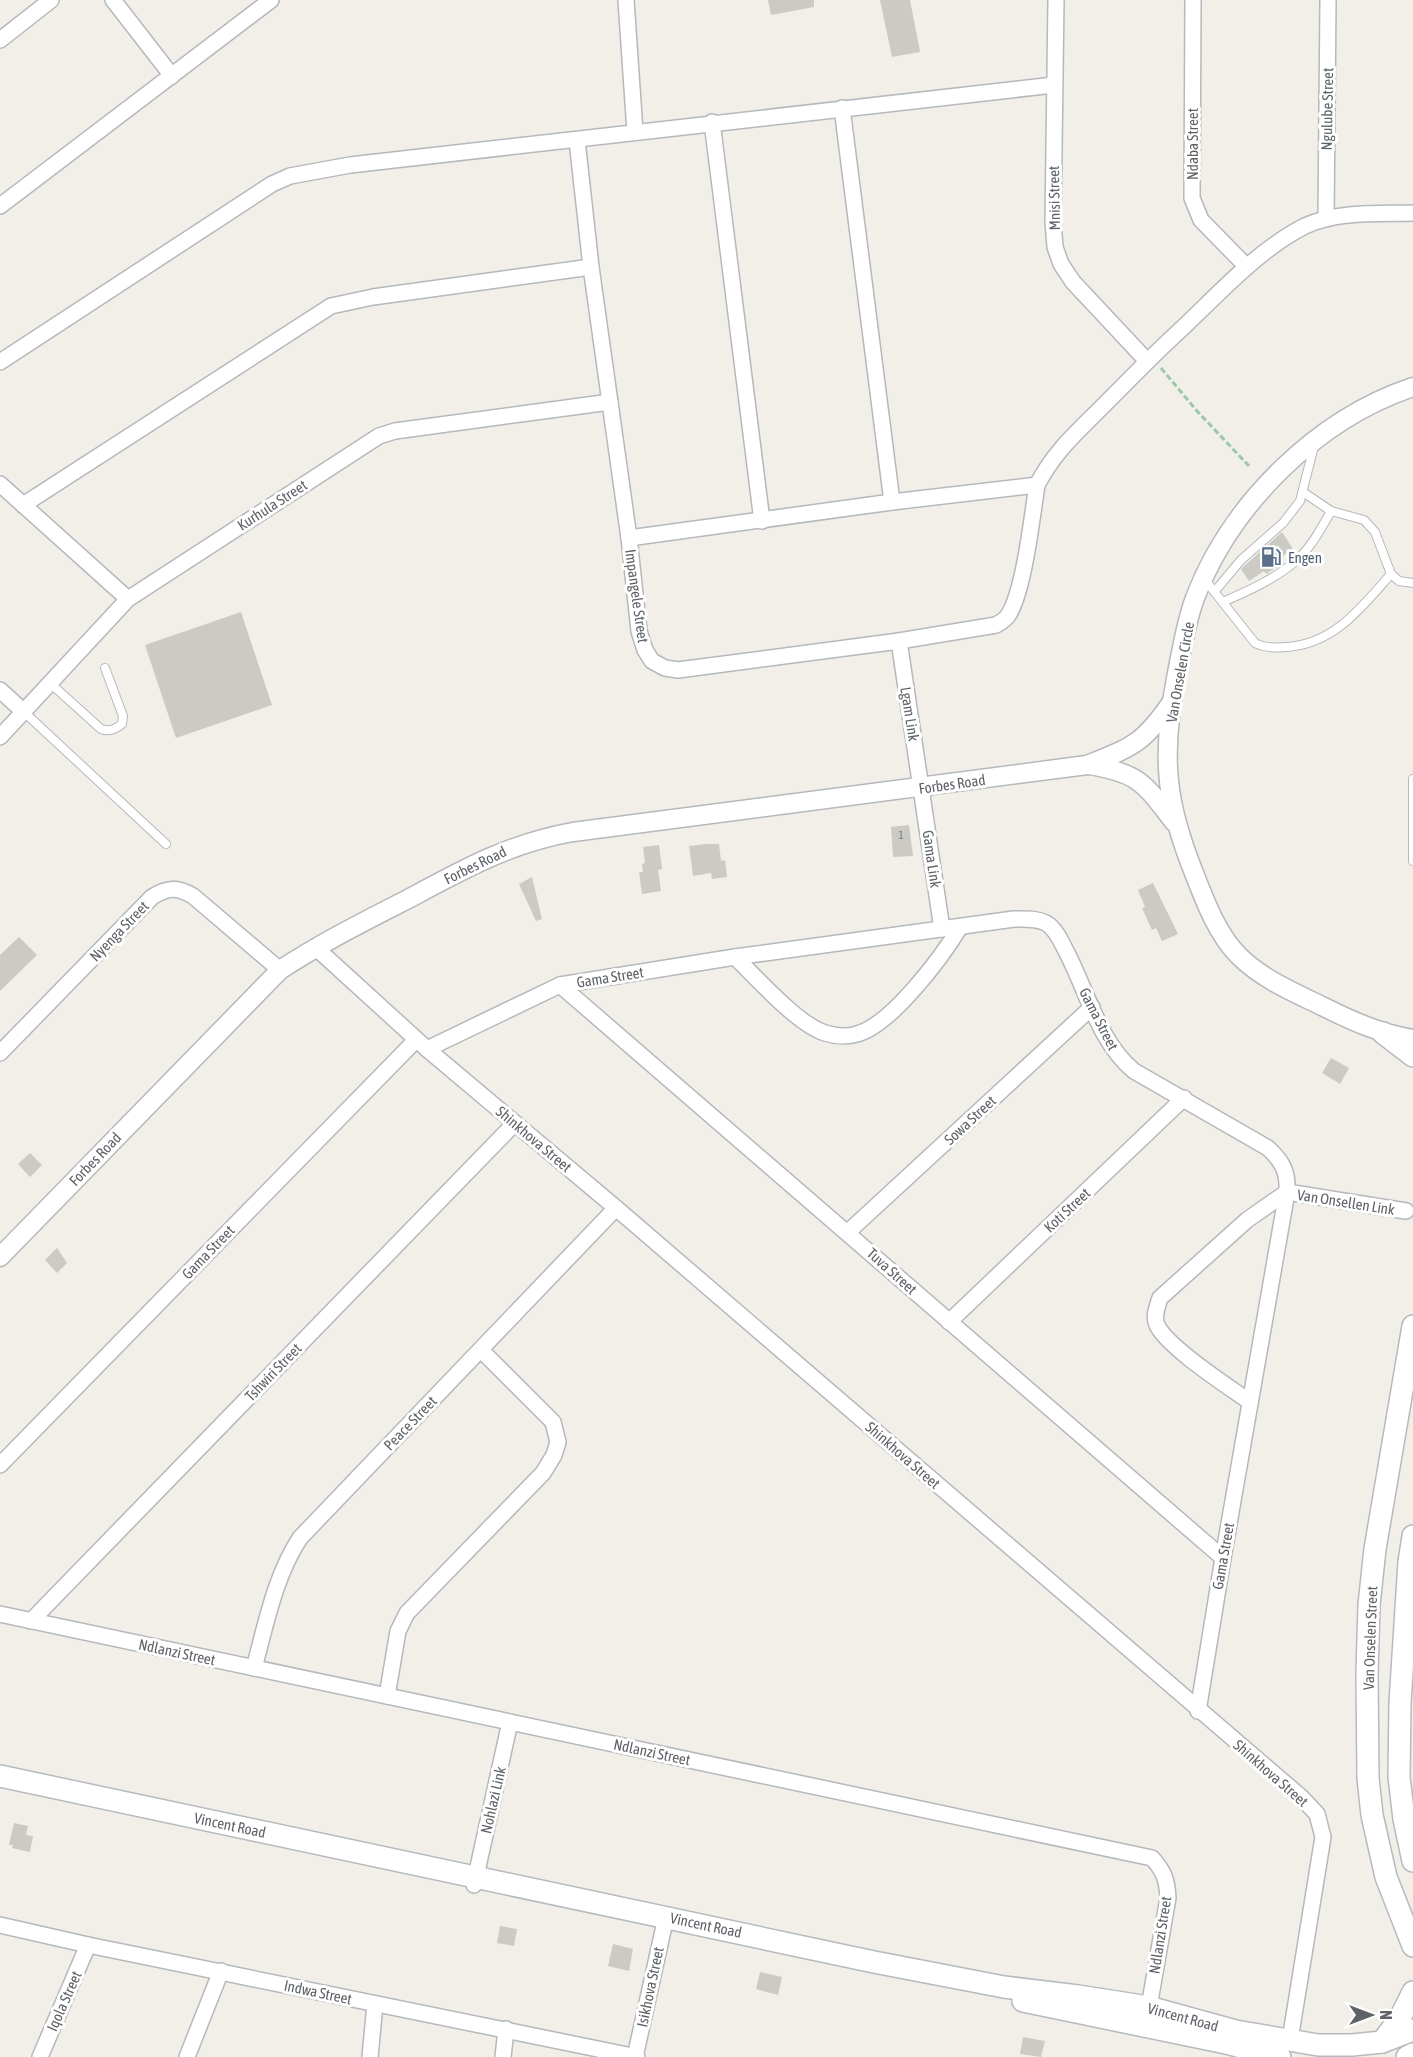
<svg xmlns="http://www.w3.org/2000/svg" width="1413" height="2057" font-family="'Asap Condensed',sans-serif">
<rect width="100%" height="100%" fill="#f1efe8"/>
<!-- building -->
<g fill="#cccac5">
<polygon points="768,0 814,0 814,7 771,15"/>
<polygon points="880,0 910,0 920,52 892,57"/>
<polygon points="1282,532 1293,549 1278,559 1282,564 1279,566 1266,574 1264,571 1249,581 1241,569"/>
<polygon points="241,612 272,705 176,738 145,645"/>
<polygon points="909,825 913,856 893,857 891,827"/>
<polygon points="705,844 719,844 721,861 725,860 727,877 712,879 711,873 693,876 689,846"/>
<polygon points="659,845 662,869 658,870 661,891 642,894 639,872 643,872 642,864 645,863 643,847"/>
<polygon points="532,877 542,919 536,921 519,884"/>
<polygon points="1153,883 1178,934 1162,941 1156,928 1152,930 1142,908 1145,907 1138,890"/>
<polygon points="19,937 37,955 0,991 0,955"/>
<polygon points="1331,1058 1349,1068 1340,1084 1322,1073"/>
<polygon points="30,1153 42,1165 30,1177 18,1164"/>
<polygon points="57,1248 67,1263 57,1273 45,1260"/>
<polygon points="14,1823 28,1826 26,1835 33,1836 30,1852 12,1848 13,1845 9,1845"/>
<polygon points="500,1926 517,1929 514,1946 497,1943"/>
<polygon points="613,1944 633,1949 629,1971 608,1966"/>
<polygon points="760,1972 782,1977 778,1995 756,1989"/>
<polygon points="1023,2037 1045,2041 1041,2057 1020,2054"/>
</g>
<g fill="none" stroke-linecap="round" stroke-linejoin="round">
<!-- service casing -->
<g stroke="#b5b8bc" stroke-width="10">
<g id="service">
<polyline points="1303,492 1331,511 1364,520 1375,532 1391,574 1399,581 1413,583"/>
<path d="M1205,580L1255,643C1264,648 1276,648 1287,647C1334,644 1362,607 1391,574"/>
<polyline points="1215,591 1241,560 1283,523 1300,501 1314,446"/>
<path d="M1223,602C1250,590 1278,578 1300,557C1313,544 1322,527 1331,511"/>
<path d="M50,683L101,729C109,732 115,730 122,724L123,716L105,668"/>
<polyline points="24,712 166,844"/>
<polyline points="1413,779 1413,861"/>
</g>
</g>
<!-- minor casing -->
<g stroke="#b5b8bc" stroke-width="18">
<g id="minor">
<polyline points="113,0 172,76"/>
<polyline points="626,0 635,132"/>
<polyline points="1056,0 1053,222 1055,247 1061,264 1073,282 1147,361"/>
<polyline points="1193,0 1192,198 1201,220 1247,267"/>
<polyline points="0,40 51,0"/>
<polyline points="842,108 892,502"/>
<polyline points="712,122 762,521"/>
<path d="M577,140L591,267L629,538L639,631L645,650L652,661L665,668L678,670L899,641L996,625C1000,623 1004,620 1007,617C1024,594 1032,516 1037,485C1054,452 1076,433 1101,408C1126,383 1150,358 1176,334C1215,298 1257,250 1305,226C1337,211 1378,214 1413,213"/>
<polyline points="0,206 271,0"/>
<polyline points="1326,219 1328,0"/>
<polyline points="0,362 272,184 290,176 350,165 1054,85"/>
<polyline points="0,484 128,599"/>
<polyline points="23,505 331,306 373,297 591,267"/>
<polyline points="629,538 892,502 1037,485"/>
<polyline points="899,641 942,929"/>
<polyline points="0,690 24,712"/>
<polyline points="0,737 128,599 379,436 395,431 610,402"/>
<polyline points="315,947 427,1049 616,1208 1301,1797 1317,1814 1323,1837 1290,2040"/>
<path d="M735,957C757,978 797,1024 825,1033C835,1036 848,1037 857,1034C891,1025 942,957 960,927"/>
<polyline points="560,985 1223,1558"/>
<path d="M427,1049L560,985L735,957L1014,919C1025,919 1036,918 1046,923C1055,928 1061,941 1065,949C1086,988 1099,1043 1134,1071L1268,1148C1283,1162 1288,1172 1287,1192L1223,1558L1198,1711"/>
<path d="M0,1053L152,897C168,887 177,887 193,896L280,970"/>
<polyline points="848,1232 1092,1007"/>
<polyline points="949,1322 1184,1098"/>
<path d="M1250,1402C1229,1387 1167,1347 1157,1325C1153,1317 1157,1307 1160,1298L1247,1220L1287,1192L1406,1211"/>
<polyline points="0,1465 416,1040"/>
<path d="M0,1614L1152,1858C1164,1871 1167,1880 1168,1898L1149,2007"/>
<polyline points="31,1621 515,1123"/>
<path d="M254,1668C266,1624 275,1576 300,1538L616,1208"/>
<polyline points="387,1696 398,1631 407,1613 543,1473 554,1455 558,1442 553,1422 481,1350"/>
<polyline points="474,1885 510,1722"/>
<polyline points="0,1925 88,1945 637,2057"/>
<polyline points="40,2057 88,1945"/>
<polyline points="187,2057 221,1971"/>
<polyline points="370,2057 375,2004"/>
<polyline points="503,2057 506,2029"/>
<polyline points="635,2057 666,1917"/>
</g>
</g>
<!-- tertiary casing -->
<g stroke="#b5b8bc" stroke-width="21">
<g id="tertiary">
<path d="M1413,387C1317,419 1231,504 1195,598C1186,622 1182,648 1177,673C1170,708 1165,745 1169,781C1172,813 1182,843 1194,873C1205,901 1217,934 1239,956C1262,979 1295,993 1324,1007C1352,1021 1381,1034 1413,1039"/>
<path d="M1089,765C1139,773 1144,783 1174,822"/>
<path d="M0,1257L280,970C321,943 365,921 408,899C464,869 510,843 573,832L1087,765C1132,747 1143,744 1171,703"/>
</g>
</g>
<!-- secondary casing -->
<g stroke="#b6babf" stroke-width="24">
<g id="secondary">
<polyline points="1383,1033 1413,1056"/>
<polyline points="1413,1326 1375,1549 1369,1605 1367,1673 1368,1778 1372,1815 1386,1877 1413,1946"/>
<polyline points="1413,1536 1409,1562 1400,1703 1399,1777 1404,1819 1413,1861"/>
<polyline points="0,1776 874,1962 1004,1987 1078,1996 1149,2007 1236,2031 1318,2045 1352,2045 1382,2042 1413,2030"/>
<polyline points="1023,2001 1226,2043 1280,2057"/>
<polyline points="1382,2042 1400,2018 1413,1992"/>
<polyline points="1407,2057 1413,2054"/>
</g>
</g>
<!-- path -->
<polyline stroke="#9cc7a9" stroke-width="3" stroke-dasharray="6 3" stroke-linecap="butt" points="1161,368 1197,411 1249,466"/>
<!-- service -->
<use href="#service" stroke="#fff" stroke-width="8"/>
<!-- minor -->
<use href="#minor" stroke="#fff" stroke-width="15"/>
<!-- tertiary -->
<use href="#tertiary" stroke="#fff" stroke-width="18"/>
<!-- secondary -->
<use href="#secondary" stroke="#fff" stroke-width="21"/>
</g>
<!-- icons -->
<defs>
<g id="fuel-bare" transform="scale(1.62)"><path d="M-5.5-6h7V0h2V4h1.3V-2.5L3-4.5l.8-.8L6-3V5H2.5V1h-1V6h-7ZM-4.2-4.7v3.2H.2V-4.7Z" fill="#5c6f8a" stroke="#fff" stroke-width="2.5" paint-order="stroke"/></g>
</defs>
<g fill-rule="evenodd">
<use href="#fuel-bare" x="1271" y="557"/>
</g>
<g text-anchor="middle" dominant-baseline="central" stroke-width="6" stroke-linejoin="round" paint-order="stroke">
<!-- number labels -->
<g font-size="12" fill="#7a7d7f">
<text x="901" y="835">1</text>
</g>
<!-- street labels -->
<g font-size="15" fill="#5f6368" stroke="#fff">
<text transform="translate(1327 109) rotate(-89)">Ngulube Street</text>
<text transform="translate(1192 144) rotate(-90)">Ndaba Street</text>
<text transform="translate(1054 198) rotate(-91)">Mnisi Street</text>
<text transform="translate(272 505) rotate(-33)">Kurhula Street</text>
<text transform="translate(637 596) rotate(82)">Impangele Street</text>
<text transform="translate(1180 672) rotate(-80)">Van Onselen Circle</text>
<text transform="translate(910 714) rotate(81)">Lgam Link</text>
<text transform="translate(952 784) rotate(-8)">Forbes Road</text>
<text transform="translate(932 859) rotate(82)">Gama Link</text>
<text transform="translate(475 865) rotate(-26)">Forbes Road</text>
<text transform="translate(119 931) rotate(-46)">Nyenga Street</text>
<text transform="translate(610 977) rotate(-9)">Gama Street</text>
<text transform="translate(1099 1019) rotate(63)">Gama Street</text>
<text transform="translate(970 1120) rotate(-43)">Sowa Street</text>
<text transform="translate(534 1139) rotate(40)">Shinkhova Street</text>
<text transform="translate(95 1159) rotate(-46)">Forbes Road</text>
<text transform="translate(1346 1202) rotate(9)">Van Onsellen Link</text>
<text transform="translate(1067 1210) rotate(-43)">Koti Street</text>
<text transform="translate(208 1252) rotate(-46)">Gama Street</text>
<text transform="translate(892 1271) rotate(42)">Tuva Street</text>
<text transform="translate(273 1372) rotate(-46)">Tshwiri Street</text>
<text transform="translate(410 1423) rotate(-46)">Peace Street</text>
<text transform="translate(903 1455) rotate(41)">Shinkhova Street</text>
<text transform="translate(1223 1556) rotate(-80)">Gama Street</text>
<text transform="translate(1370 1638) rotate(-88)">Van Onselen Street</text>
<text transform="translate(177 1652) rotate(12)">Ndlanzi Street</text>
<text transform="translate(652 1752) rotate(12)">Ndlanzi Street</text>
<text transform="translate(1271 1773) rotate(41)">Shinkhova Street</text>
<text transform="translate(493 1800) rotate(-77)">Nohlazi Link</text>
<text transform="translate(230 1825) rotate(12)">Vincent Road</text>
<text transform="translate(706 1925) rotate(12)">Vincent Road</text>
<text transform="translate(1160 1935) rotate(-81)">Ndlanzi Street</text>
<text transform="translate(650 1987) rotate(-78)">Isikhova Street</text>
<text transform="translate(318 1992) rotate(12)">Indwa Street</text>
<text transform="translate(64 2001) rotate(-66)">Iqola Street</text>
<text transform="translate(1183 2017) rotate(15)">Vincent Road</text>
</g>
<!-- service labels -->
<g font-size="15" fill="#4e5e75" stroke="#fff" text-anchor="start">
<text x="1288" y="557">Engen</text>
</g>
</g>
<!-- north arrow -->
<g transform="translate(1371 2015) rotate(90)" stroke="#ffffff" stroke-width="4.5" paint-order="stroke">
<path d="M0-4.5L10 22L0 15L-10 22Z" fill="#5f6368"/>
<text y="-9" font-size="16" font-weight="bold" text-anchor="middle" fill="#5f6368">N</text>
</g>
</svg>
